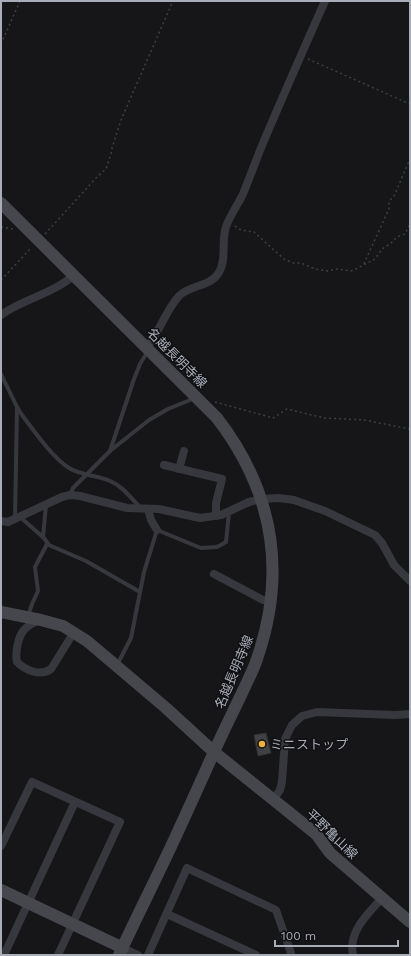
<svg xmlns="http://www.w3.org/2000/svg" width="411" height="956" font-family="'Work Sans','Noto Sans JP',sans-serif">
<rect width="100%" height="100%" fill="#161618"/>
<!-- building -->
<polygon fill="#404145" stroke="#303034" points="266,733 271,753 258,756 254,735"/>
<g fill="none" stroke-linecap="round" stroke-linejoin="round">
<!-- path -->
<g stroke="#3d3f44" stroke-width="1.5" stroke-dasharray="2 3" stroke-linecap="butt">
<polyline points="1,44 20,1"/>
<polyline points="308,59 410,104"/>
<polyline points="235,226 241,230 254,232 284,259 293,263 301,263 315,269 328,271 337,269 351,271 356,269 375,259 382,249 390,244 397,237 405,234 410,224"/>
<polyline points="1,227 13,229"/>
<polyline points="45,234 97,177 106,169 112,151 112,148 121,120 173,1"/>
<polyline points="364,264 366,259 389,209 389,201 394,196 410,159"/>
<polyline points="1,280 31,248"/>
<polyline points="215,402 273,418 287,409 324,418 364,420 410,429"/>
</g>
<!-- lane -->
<g stroke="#37383d" stroke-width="4">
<polyline points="1,374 17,407 15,519"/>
<path d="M17,407L22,415C34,431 53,458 69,468C82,476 97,475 110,481C122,486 129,496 138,505V509"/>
<polyline points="110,451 134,379 140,364 148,351"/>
<polyline points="70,495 73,488 110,451 149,420 168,409 195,398"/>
<polyline points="20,517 44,538 49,545 86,561 140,592"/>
<polyline points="43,537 46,505"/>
<polyline points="28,616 32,604 38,591 35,567 47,544"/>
<polyline points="117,665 131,638 144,572 157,530 201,548 217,547 226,542 229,512"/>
</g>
<!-- street -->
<g stroke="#37383d" stroke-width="8">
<path d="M1,315C23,299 53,294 74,275"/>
<path d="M147,347C160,332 165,311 179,296C190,285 209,287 218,274C228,259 220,239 227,224C232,213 238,204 243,194C250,177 256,160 263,143C283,96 304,48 325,1"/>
<polyline points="164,465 222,479 216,503 216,516"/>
<polyline points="179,469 184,451"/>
<polyline points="148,509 151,520 157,530"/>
<polyline points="1,521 8,522 62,497 70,495 80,496 127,508 159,509 200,518 221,515 249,502 261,499 279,498 294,500 325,511 375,535 382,543 394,565 410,581"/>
<polyline points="214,574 263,600 271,601"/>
<path d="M40,620C36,622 30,624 26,628C18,634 15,653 17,662C25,670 40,677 51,669L74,632"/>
<polyline points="273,800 280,790 282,782 285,739 292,725 302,716 317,712 395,715 410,714"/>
<polyline points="1,846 32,782 120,822 58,955"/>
<polyline points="167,914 256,955"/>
<polyline points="123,948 138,955"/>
<polyline points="4,955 75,802"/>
<polyline points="148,955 187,868 276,910 291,953 290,955"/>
<path d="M353,955C348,931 368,914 382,898"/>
</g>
<!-- secondary -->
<g stroke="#45474d" stroke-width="12">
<path d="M1,203L217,418C273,491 287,572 257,659C253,671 247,682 242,693C233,712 223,732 214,752C201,781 188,810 175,838C157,877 137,916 119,955"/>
<polyline points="1,612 41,620 63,626 87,641 166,708 214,752 316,834 330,853 410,922"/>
<polyline points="1,890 123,948"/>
</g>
</g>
<!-- markers -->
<circle fill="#f2b134" stroke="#111113" stroke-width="1.5" cx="262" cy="744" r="4"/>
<g text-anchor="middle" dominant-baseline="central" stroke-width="3" stroke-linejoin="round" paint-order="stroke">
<!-- street labels -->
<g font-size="13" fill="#a8adb8" stroke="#111113">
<text transform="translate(177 358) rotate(45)">名越長明寺線</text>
<text transform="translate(234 672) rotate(-67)">名越長明寺線</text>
<text transform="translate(332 834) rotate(44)">平野亀山線</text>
</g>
<!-- poi labels -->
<g font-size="13" fill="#a8adb8" stroke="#111113" text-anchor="start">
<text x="270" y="744">ミニストップ</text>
</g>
</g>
<!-- border -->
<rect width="411" height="956" fill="none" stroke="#a8adb8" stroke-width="4"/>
<!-- scale -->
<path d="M275 940v6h123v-6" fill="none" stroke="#a8adb8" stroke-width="2"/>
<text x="281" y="940" font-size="12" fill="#a8adb8" stroke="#111113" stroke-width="3" paint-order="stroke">100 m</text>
</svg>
